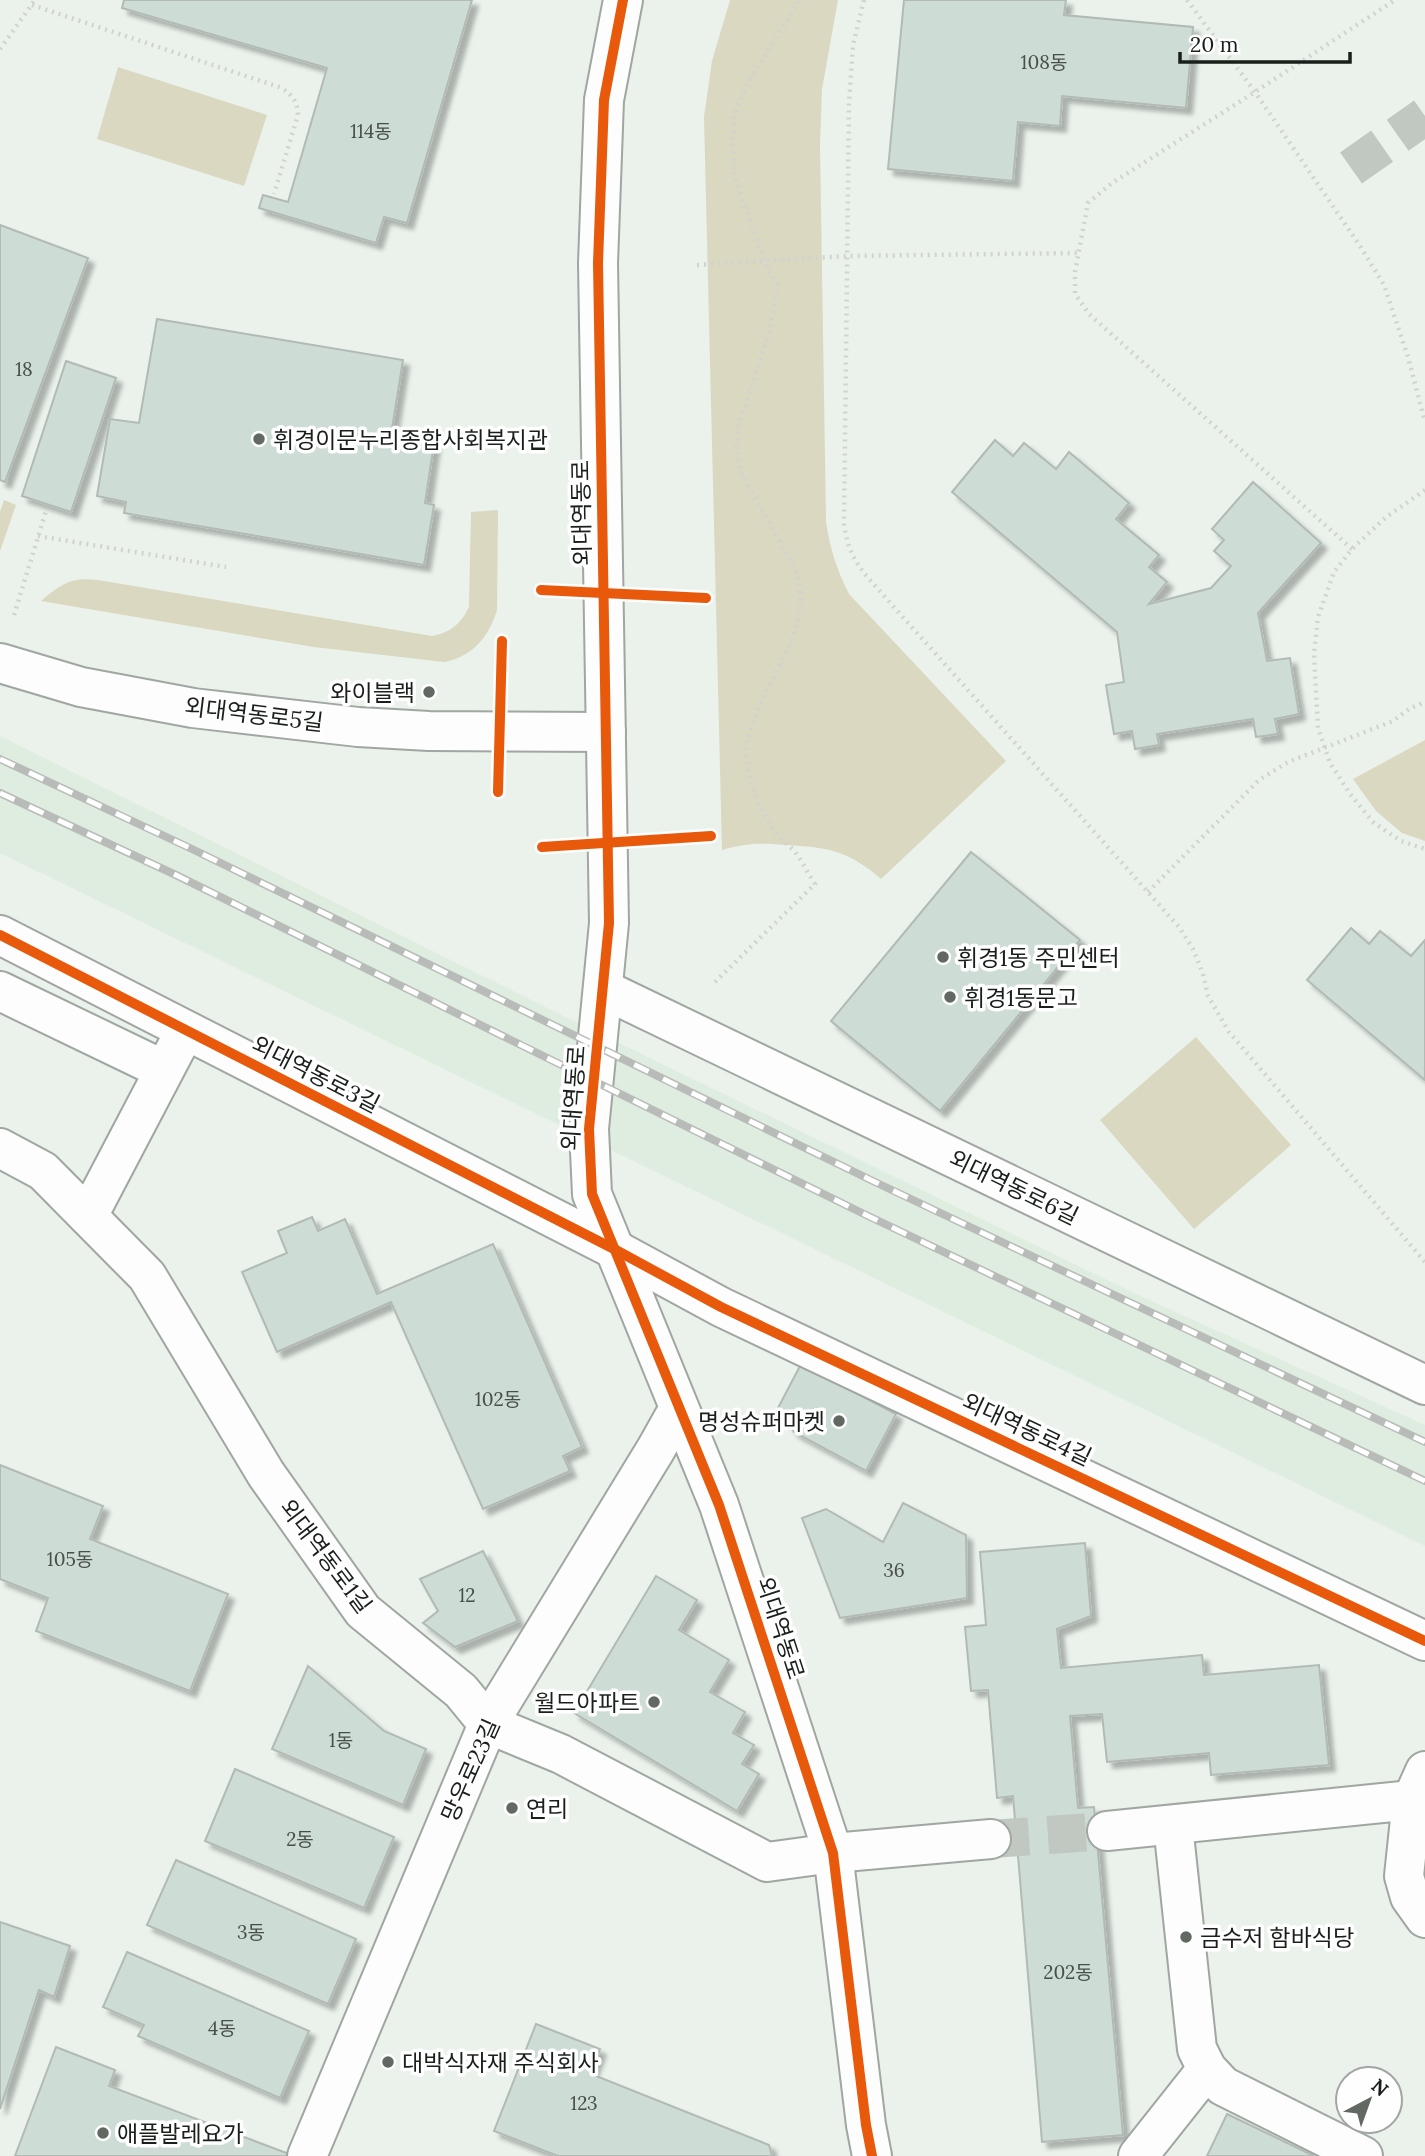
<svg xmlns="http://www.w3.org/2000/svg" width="1425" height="2156" font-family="Lora,'Noto Sans KR',serif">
<defs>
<filter id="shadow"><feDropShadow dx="6" dy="6" stdDeviation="2" flood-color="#0004"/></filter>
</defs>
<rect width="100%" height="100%" fill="#eaf2eb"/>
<!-- built -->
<polygon fill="#deeddf" points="0,736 553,1011 1138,1295 1425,1425 1425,1546 0,853"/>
<!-- green -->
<g fill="#dad8c0">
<path d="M730,0H838L822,89L820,144L826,522C830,549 837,570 849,594L1006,761L881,879C849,851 828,847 786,845C759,843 748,843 722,850L704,117L712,61Z"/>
<polygon points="118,67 267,115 244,186 97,139"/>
<polygon points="4,500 16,505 0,551 0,512"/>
<path d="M498,510L497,610C489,637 472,657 444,662L314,647L41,601C61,584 71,577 98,580L432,636C450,633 461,624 469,607L471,512Z"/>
<polygon points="1425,740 1425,841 1402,833 1376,811 1353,779"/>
<polygon points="1196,1037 1291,1145 1194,1229 1100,1120"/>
</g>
<!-- building -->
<g fill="#cedcd6" stroke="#b2bab6" stroke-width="2" filter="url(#shadow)">
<polygon points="124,0 472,0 407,223 384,217 376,243 259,208 263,195 288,202 327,68 122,8"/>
<polygon points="904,0 1066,0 1064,15 1193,27 1186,108 1062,96 1060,126 1018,122 1013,181 888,169"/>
<polygon points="0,225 88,258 5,482 0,480"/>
<polygon points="157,319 403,360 391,435 434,443 425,503 434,505 424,565 124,513 126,502 97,496 110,419 139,423"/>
<polygon points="66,361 116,378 71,512 22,496"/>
<polygon points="995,440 1013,456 1024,443 1056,469 1069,452 1129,503 1116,519 1159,555 1149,567 1167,582 1149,604 1211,588 1231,566 1214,551 1224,540 1212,529 1253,482 1321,543 1258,613 1267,661 1290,658 1299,714 1275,719 1278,734 1256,737 1253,719 1157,734 1159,745 1135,749 1132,731 1114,734 1106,685 1124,682 1117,632 952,492"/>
<polygon points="971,852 1080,940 940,1111 831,1021"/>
<polygon points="1351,928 1369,944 1380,931 1411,956 1425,940 1425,1080 1307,980"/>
<polygon points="312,1217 318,1231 345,1219 377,1294 493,1244 582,1447 563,1456 570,1471 483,1509 391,1302 277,1352 242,1272 287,1253 278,1231"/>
<polygon points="801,1364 896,1414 866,1471 794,1432 778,1408"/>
<polygon points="0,1465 103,1506 90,1539 228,1594 190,1691 36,1631 48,1598 0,1579"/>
<polygon points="903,1503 966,1535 967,1598 840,1618 802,1518 826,1509 883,1542"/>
<polygon points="1085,1543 1091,1616 1057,1629 1061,1668 1202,1655 1204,1675 1319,1665 1329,1765 1211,1775 1209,1753 1107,1762 1102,1714 1070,1716 1078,1808 1094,1807 1123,2135 1042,2142 1013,1796 997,1798 988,1690 971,1691 965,1627 986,1625 980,1552"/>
<polygon points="483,1551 518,1621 455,1647 423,1623 438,1611 420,1579"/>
<polygon points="656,1576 697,1600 679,1630 729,1660 710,1692 745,1712 733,1733 754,1745 742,1764 759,1774 737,1811 574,1713"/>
<polygon points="308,1666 384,1731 426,1749 403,1805 272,1749"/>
<polygon points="235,1769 394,1837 364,1908 205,1841"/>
<polygon points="176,1860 356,1939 328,2004 147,1925"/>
<polygon points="0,1922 70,1946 54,1997 39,1990 0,2109"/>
<polygon points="127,1952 309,2031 280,2098 138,2036 144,2025 103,2007"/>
<polygon points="536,2024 600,2049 591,2074 769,2145 772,2156 558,2156 494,2131"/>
<polygon points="56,2047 115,2070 109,2086 289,2154 289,2156 15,2156"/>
<polygon points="1227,2114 1314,2156 1207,2156"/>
</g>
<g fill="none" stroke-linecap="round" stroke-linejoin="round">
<!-- minor-tunnel -->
<g stroke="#c0c8c1" stroke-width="38" stroke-dasharray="38 19" stroke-linecap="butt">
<polyline points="1351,168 1425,116"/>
<polyline points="991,1839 1107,1831"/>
</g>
<!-- minor casing -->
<g stroke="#a0a6a1" stroke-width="42">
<g id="minor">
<polyline points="623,0 604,100 598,263 609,923 589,1129 592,1194 719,1505 833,1853 866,2125 872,2156"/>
<polyline points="0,663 81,687 193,708 358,727 429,731 606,732"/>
<polyline points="0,935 614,1249 721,1307 1425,1641"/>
<polyline points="603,989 1425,1385"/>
<polyline points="0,991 164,1070"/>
<polyline points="0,1148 43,1171 147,1276 266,1474 363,1611 461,1691 488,1724 561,1754 767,1862 833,1853 991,1839"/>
<polyline points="88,1216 185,1031"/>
<polyline points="1412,1800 1425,1771"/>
<polyline points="1173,1825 1197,2049 1207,2069 1223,2086 1363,2156"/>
<polyline points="1107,1831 1412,1800 1404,1876 1410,1897 1425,1918"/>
<polyline points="307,2156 488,1724 656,1449 679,1408"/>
<polyline points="1138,2156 1207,2069"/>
</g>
</g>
<!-- path -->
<g stroke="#d0d3d0" stroke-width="4.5" stroke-dasharray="2 5" stroke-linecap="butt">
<path d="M864,0L853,45L849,103L844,524C847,547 854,561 869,579L1179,927L1193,949L1203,974L1208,996L1229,1032L1425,1262"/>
<polyline points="1187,0 1255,92 1360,246 1384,285 1408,357 1425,422"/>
<path d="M32,5L282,88C293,96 297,101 298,115L274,194"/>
<polyline points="0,49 35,0"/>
<polyline points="697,265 847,256 1078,253"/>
<polyline points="1425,490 1385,518 1352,549 1334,572 1318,617 1314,654 1318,728 1330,763 1350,794 1374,823 1401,841 1425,849"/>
<polyline points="38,536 226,567"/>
<polyline points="1352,549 1089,314 1075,294 1075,272 1088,203 1112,183 1255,92 1395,0"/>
<polyline points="14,615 46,511"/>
<polyline points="1148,892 1259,780 1288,762 1393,721 1409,709 1425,702"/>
<path d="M715,982L815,884C808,874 803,862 795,852C789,845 781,840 776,833C762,813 751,788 747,764C744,751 747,739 751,727C768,672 815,631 796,571L740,471L736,447L738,428L769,334L774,308L777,285L764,261L736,181L732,141L736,109L748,82L800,0"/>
</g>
<!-- minor -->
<use href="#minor" stroke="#fcfdfc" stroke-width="38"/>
<!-- rail casing -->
<g stroke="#b9bbb9" stroke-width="8">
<g id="rail">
<polyline points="0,759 192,849 877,1183 1425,1442"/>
<polyline points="0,793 178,876 864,1214 1425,1481"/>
</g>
</g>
<!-- rail -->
<use href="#rail" stroke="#fefefe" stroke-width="5" stroke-dasharray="16" stroke-linecap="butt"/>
<!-- cycleway casing -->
<g stroke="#fefefe" stroke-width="15">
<g id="cycleway">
<polyline points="623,0 604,100 598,263 609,923 589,1129 592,1194 719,1505 833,1853 866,2125 872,2156"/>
<polyline points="541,590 706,598"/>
<polyline points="498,792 502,641"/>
<polyline points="542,847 711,836"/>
<polyline points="0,935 614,1249 721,1307 1425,1641"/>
</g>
</g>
<!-- cycleway -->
<use href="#cycleway" stroke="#e8590c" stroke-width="10"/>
</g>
<!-- markers -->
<g fill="#626963" stroke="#fefefe" stroke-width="2.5">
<circle cx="259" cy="439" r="7"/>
<circle cx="429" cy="692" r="7"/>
<circle cx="943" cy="957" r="7"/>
<circle cx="950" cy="997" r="7"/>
<circle cx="839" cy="1421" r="7"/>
<circle cx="654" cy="1702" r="7"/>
<circle cx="512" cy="1808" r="7"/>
<circle cx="1186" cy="1937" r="7"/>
<circle cx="388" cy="2062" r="7"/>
<circle cx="103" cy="2133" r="7"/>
</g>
<g text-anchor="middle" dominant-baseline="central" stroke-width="7" stroke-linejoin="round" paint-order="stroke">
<!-- number labels -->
<g font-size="19" fill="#474f4a">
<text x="1044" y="62">108동</text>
<text x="371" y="131">114동</text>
<text x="24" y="369">18</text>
<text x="498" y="1399">102동</text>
<text x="70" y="1559">105동</text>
<text x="894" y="1570">36</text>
<text x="467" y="1595">12</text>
<text x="341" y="1740">1동</text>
<text x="300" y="1839">2동</text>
<text x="251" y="1932">3동</text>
<text x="1068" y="1972">202동</text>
<text x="222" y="2028">4동</text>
<text x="584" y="2103">123</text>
</g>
<!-- poi labels -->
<g font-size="23" fill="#191f1a" stroke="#fefefe" text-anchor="start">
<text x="273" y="439">휘경이문누리종합사회복지관</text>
<text x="415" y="692" text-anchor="end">와이블랙</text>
<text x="957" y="957">휘경1동 주민센터</text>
<text x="964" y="997">휘경1동문고</text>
<text x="825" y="1421" text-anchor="end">명성슈퍼마켓</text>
<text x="640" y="1702" text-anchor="end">월드아파트</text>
<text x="526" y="1808">연리</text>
<text x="1200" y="1937">금수저 함바식당</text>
<text x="402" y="2062">대박식자재 주식회사</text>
<text x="117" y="2133">애플발레요가</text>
</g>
<!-- street labels -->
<g font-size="23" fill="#191f1a" stroke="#fefefe">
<text transform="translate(581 513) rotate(-91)">외대역동로</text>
<text transform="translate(254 714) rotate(7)">외대역동로5길</text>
<text transform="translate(316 1074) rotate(27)">외대역동로3길</text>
<text transform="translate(573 1098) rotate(-86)">외대역동로</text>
<text transform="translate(1014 1187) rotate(26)">외대역동로6길</text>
<text transform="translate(1027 1429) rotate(25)">외대역동로4길</text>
<text transform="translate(326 1556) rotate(53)">외대역동로1길</text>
<text transform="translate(781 1628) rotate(72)">외대역동로</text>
<text transform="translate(470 1770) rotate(-66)">망우로23길</text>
</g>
</g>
<!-- north arrow -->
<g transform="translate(1369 2100) rotate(41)"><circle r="33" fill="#fefefe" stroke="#a2a5a3" stroke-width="2"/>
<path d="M0-5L12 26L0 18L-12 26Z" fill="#626963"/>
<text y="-10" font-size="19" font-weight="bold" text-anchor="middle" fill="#191f1a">N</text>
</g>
<!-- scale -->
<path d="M1180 52v10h170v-10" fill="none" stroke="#191f1a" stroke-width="3.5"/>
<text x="1190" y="52" font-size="21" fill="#191f1a" stroke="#fefefe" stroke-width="5" paint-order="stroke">20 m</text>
</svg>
